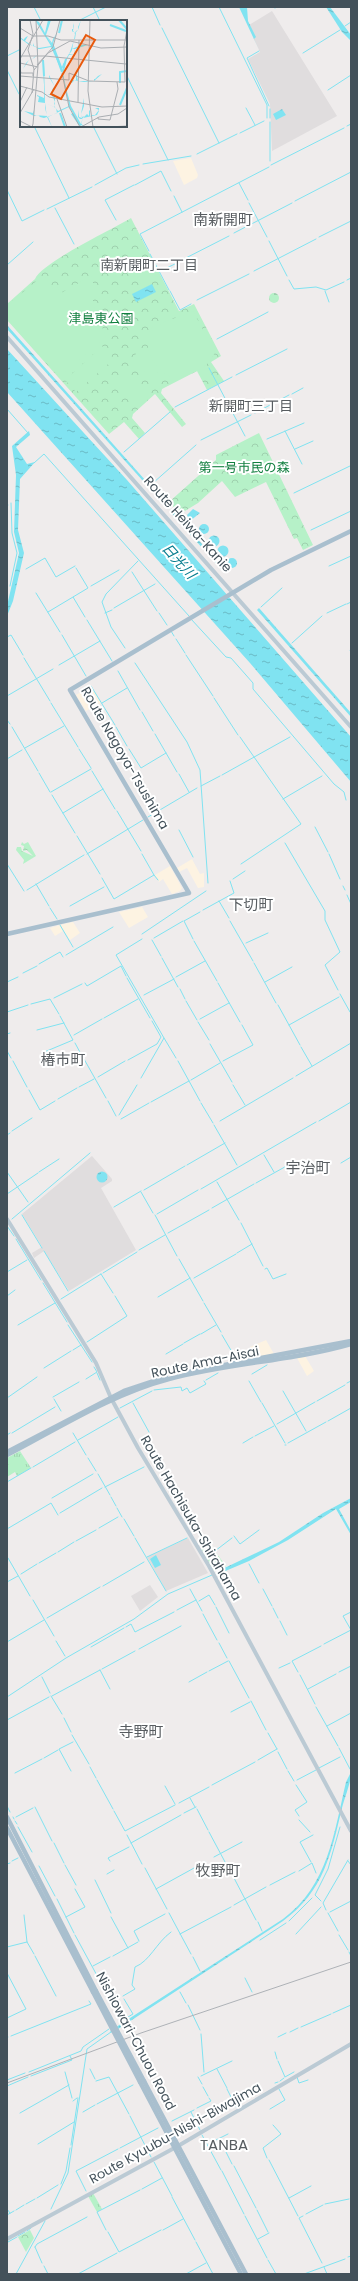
<svg xmlns="http://www.w3.org/2000/svg" width="358" height="2281" font-family="Poppins,'Noto Sans JP',sans-serif">
<defs>
<pattern id="grass-tufts" width="24" height="20" patternUnits="userSpaceOnUse"><rect width="24" height="20" fill="#b6f1c8"/><path d="M3 7l-1-3M5 7V3M7 7l1-3M15 17l-1-3M17 17v-4M19 17l1-3" fill="none" stroke="#9ed0ae"/></pattern>
<pattern id="forest-crowns" width="20" height="18" patternUnits="userSpaceOnUse"><rect width="20" height="18" fill="#b6f1c8"/><path d="M2 6a3 3 0 1 1 6 0M12 15a3 3 0 1 1 6 0" fill="none" stroke="#9ed0ae"/></pattern>
<pattern id="cemetery-stones" width="16" height="16" patternUnits="userSpaceOnUse"><rect width="16" height="16" fill="#b6f1c8"/><path d="M2 7V4a2 2 0 0 1 4 0v3zM10 15v-3a2 2 0 0 1 4 0v3z" fill="#9ed0ae"/></pattern>
<pattern id="water-ripples" width="26" height="14" patternUnits="userSpaceOnUse"><rect width="26" height="14" fill="#80e3f1"/><path d="M2 4q2-2 4 0t4 0M15 11q2-2 4 0t4 0" fill="none" stroke="#6abac6"/></pattern>
</defs>
<rect width="100%" height="100%" fill="#efecec"/>
<!-- commercial -->
<g fill="#fdf3e2">
<polygon points="191,158 198,175 197,178 184,185 173,161"/>
<polygon points="91,686 101,703 86,711 76,695"/>
<polygon points="192,859 200,874 204,873 204,887 198,888 187,868 179,872 177,868"/>
<polygon points="170,866 182,888 180,891 172,894 163,879 159,882 155,875"/>
<polygon points="142,907 148,917 129,928 119,912"/>
<polygon points="73,922 80,933 70,940 60,925"/>
<polygon points="60,925 63,931 55,936 50,928"/>
<polygon points="266,1340 274,1354 255,1357 250,1347"/>
<polygon points="305,1356 314,1371 307,1376 297,1358"/>
</g>
<!-- education -->
<g fill="#e0ddde">
<polygon points="272,11 337,116 272,151 270,104 248,59 260,52 254,39 255,36 249,25"/>
<polygon points="92,1156 112,1179 112,1181 101,1188 136,1250 69,1291 44,1251 34,1258 32,1253 42,1247 22,1214"/>
<polygon points="188,1538 208,1573 166,1591 147,1557"/>
<polygon points="150,1585 158,1597 140,1611 131,1596"/>
</g>
<!-- grass -->
<g fill="url(#grass-tufts)">
<polygon points="20,1451 31,1468 17,1476 15,1472 7,1477 7,1458"/>
<polygon points="93,2193 102,2209 97,2212 88,2196"/>
</g>
<!-- forest -->
<g fill="url(#forest-crowns)">
<path d="M131,218L179,311L194,304L221,356L211,362L224,381L207,390L197,371L162,389L161,393L186,424L182,427L155,394L133,414L132,418L145,433L139,439L124,422L109,434L7,320V304L35,279C41,263 113,229 131,218Z"/>
<polygon points="259,433 313,545 303,550 297,538 294,539 266,482 235,497 222,481 198,503 180,514 169,502 216,460 216,455"/>
<polygon points="22,842 24,844 28,842 36,856 23,864 24,860 16,850 17,847 21,847 22,851 33,856 27,850 23,851 24,846 21,845"/>
<polygon points="204,1537 226,1566 214,1571 201,1548 202,1545 199,1540"/>
<polygon points="30,2230 34,2238 26,2252 18,2237"/>
</g>
<!-- cemetery -->
<circle fill="url(#cemetery-stones)" cx="274" cy="298" r="5"/>
<!-- pitch -->
<g fill="#b6f1c8">
<polygon points="148,268 153,276 141,284 136,275"/>
<polygon points="44,275 53,289 57,287 61,293 93,275 93,304 106,337 59,377 7,319 7,305"/>
<path d="M193,311L215,352C209,369 188,376 171,380L170,377C157,369 141,350 151,334L149,332L153,326L156,328C167,318 180,318 193,311Z"/>
<polygon points="102,346 114,359 76,392 65,380"/>
<polygon points="139,351 163,378 156,384 132,358"/>
<polygon points="125,373 148,400 140,406 117,380"/>
</g>
<!-- water -->
<g fill="url(#water-ripples)">
<polygon points="239,7 247,7 248,21 256,37 254,39 260,52"/>
<polygon points="326,7 330,7 351,35 351,41 342,32"/>
<polygon points="282,109 286,115 276,120 273,114"/>
<polygon points="152,284 156,292 136,302 132,294"/>
<polygon points="7,325 162,499 160,500 7,329"/>
<polygon points="7,349 127,480 351,737 351,782 250,663 7,392"/>
<polygon points="29,431 30,435 16,447 27,464 35,462 20,479 18,530 24,553 13,601 7,616 7,606 19,553 14,532 16,475 12,446"/>
<polygon points="193,509 200,513 190,521 187,515"/>
<polygon points="174,512 222,567 221,569 172,514"/>
<circle cx="204" cy="529" r="5"/>
<circle cx="214" cy="541" r="5.5"/>
<circle cx="223" cy="551" r="5.5"/>
<circle cx="232" cy="563" r="5"/>
<polygon points="259,608 351,713 351,717 257,610"/>
<circle cx="102" cy="1177" r="5.5"/>
<polygon points="351,1498 351,1502 339,1509 351,1531 351,1535 336,1509 288,1540 249,1561 216,1575 216,1572 279,1542 323,1513"/>
<polygon points="156,1555 161,1565 155,1568 150,1559"/>
<path d="M351,1772C351,1783 345,1796 342,1808C331,1854 324,1891 283,1921L112,2033L110,2031L283,1919C328,1886 334,1833 346,1782Z"/>
</g>
<g fill="none" stroke-linecap="round" stroke-linejoin="round">
<!-- stream -->
<g stroke="#80e3f1" stroke-width="1">
<polyline points="34,7 41,21"/>
<polyline points="93,7 100,21"/>
<polyline points="152,7 160,25"/>
<polyline points="219,7 267,105 267,118"/>
<polyline points="275,8 277,7"/>
<polyline points="78,21 106,7"/>
<polyline points="345,26 351,22"/>
<polyline points="162,28 219,143"/>
<polyline points="259,51 247,58 269,106"/>
<polyline points="303,53 340,30"/>
<polyline points="7,56 21,49"/>
<polyline points="7,70 19,94"/>
<polyline points="126,74 168,160"/>
<polyline points="328,90 351,75"/>
<polyline points="246,108 255,125"/>
<polyline points="270,109 270,118"/>
<polyline points="270,122 270,161"/>
<polyline points="34,126 69,198"/>
<polyline points="93,126 117,174"/>
<polyline points="347,126 351,124"/>
<polyline points="240,133 264,121"/>
<polyline points="197,154 237,134"/>
<polyline points="143,164 191,156"/>
<polyline points="271,165 344,128"/>
<polyline points="239,183 248,200"/>
<polyline points="95,185 126,168 139,165"/>
<polyline points="135,185 161,171 171,191"/>
<polyline points="7,190 22,221 44,210"/>
<polyline points="174,196 182,212"/>
<polyline points="295,201 351,172"/>
<polyline points="249,203 267,237"/>
<polyline points="55,208 74,244"/>
<polyline points="47,209 92,187"/>
<polyline points="116,220 105,200 134,185"/>
<polyline points="234,233 292,203"/>
<polyline points="319,237 351,221"/>
<polyline points="269,241 287,276"/>
<polyline points="149,251 140,234 269,167"/>
<polyline points="150,254 169,290"/>
<polyline points="178,262 229,236"/>
<polyline points="7,265 33,242"/>
<polyline points="160,271 175,264"/>
<polyline points="254,271 316,239"/>
<polyline points="289,280 294,289 316,287 326,290 344,282"/>
<polyline points="347,280 351,278"/>
<polyline points="170,291 180,310 191,304"/>
<polyline points="325,291 329,302"/>
<polyline points="197,300 249,274"/>
<polyline points="217,339 268,312"/>
<polyline points="209,368 227,402"/>
<polyline points="236,375 287,349"/>
<polyline points="292,394 303,388"/>
<polyline points="228,404 245,436"/>
<polyline points="175,407 232,377"/>
<polyline points="7,409 28,433"/>
<polyline points="255,413 289,395"/>
<polyline points="285,431 302,464"/>
<polyline points="267,439 304,423"/>
<polyline points="201,440 251,415"/>
<polyline points="295,449 313,441"/>
<polyline points="124,452 170,412"/>
<polyline points="34,463 44,454 189,616"/>
<polyline points="153,483 196,445"/>
<polyline points="294,493 350,466"/>
<polyline points="7,505 8,505"/>
<polyline points="311,530 351,511"/>
<polyline points="329,566 351,556"/>
<polyline points="76,568 88,588 73,597 85,617"/>
<polyline points="26,569 45,558 56,577 75,566"/>
<polyline points="132,572 157,611"/>
<polyline points="10,586 17,553 12,533 11,503"/>
<polyline points="91,586 119,570"/>
<polyline points="36,593 60,632"/>
<polyline points="347,604 351,602"/>
<polyline points="261,607 282,588"/>
<polyline points="114,608 155,584"/>
<polyline points="48,612 73,597"/>
<polyline points="105,613 112,610"/>
<polyline points="159,613 167,625"/>
<polyline points="327,613 346,604"/>
<polyline points="191,619 226,657 231,658 253,683 253,689 334,784 344,792 346,800"/>
<polyline points="87,620 112,661"/>
<polyline points="171,631 174,636"/>
<polyline points="62,635 86,676"/>
<polyline points="7,637 11,635 23,655"/>
<polyline points="176,639 185,653"/>
<polyline points="292,643 322,616"/>
<polyline points="125,648 111,627 102,602 106,594 138,561"/>
<polyline points="350,650 351,649"/>
<polyline points="186,655 213,696"/>
<polyline points="24,658 50,701"/>
<polyline points="135,663 187,742 200,770 208,883"/>
<polyline points="59,665 100,641"/>
<polyline points="118,671 140,710"/>
<polyline points="91,686 115,725"/>
<polyline points="7,696 53,669"/>
<polyline points="214,698 238,735"/>
<polyline points="51,703 78,747"/>
<polyline points="102,703 127,688"/>
<polyline points="142,712 153,731"/>
<polyline points="7,720 10,724"/>
<polyline points="12,727 38,771"/>
<polyline points="116,727 127,746"/>
<polyline points="155,734 177,772"/>
<polyline points="240,737 301,824 241,864"/>
<polyline points="25,748 64,726"/>
<polyline points="79,749 91,768"/>
<polyline points="129,749 141,768 166,753"/>
<polyline points="7,759 22,750"/>
<polyline points="92,771 115,809"/>
<polyline points="39,773 50,792"/>
<polyline points="179,774 189,792"/>
<polyline points="222,775 290,737"/>
<polyline points="201,786 220,776"/>
<polyline points="51,792 91,769"/>
<polyline points="52,795 75,833"/>
<polyline points="283,799 322,776"/>
<polyline points="117,811 141,851"/>
<polyline points="63,813 103,789"/>
<polyline points="148,817 197,788"/>
<polyline points="315,827 328,852"/>
<polyline points="179,830 193,857"/>
<polyline points="77,836 100,874"/>
<polyline points="285,843 325,911 325,920 340,952 325,965 338,990"/>
<polyline points="87,854 143,820"/>
<polyline points="329,854 340,879"/>
<polyline points="7,864 24,891"/>
<polyline points="154,875 158,880"/>
<polyline points="102,878 114,899 154,875 142,854"/>
<polyline points="233,879 245,871"/>
<polyline points="36,884 49,906"/>
<polyline points="343,886 345,890"/>
<polyline points="27,890 84,855"/>
<polyline points="347,895 351,904"/>
<polyline points="219,901 229,918"/>
<polyline points="70,906 104,887"/>
<polyline points="50,908 57,919"/>
<polyline points="203,910 234,893 230,881"/>
<polyline points="230,921 253,961"/>
<polyline points="60,925 73,947"/>
<polyline points="142,934 206,891"/>
<polyline points="154,938 183,921"/>
<polyline points="193,939 184,921 200,912"/>
<polyline points="152,940 161,956"/>
<polyline points="194,941 217,981"/>
<polyline points="246,943 268,933"/>
<polyline points="66,955 113,927"/>
<polyline points="162,958 178,987"/>
<polyline points="254,963 276,1003"/>
<polyline points="39,964 60,952 63,957"/>
<polyline points="23,973 37,966"/>
<polyline points="176,977 205,961"/>
<polyline points="127,978 150,1018"/>
<polyline points="7,982 18,977"/>
<polyline points="265,982 292,967"/>
<polyline points="85,983 87,986 121,966 126,976"/>
<polyline points="218,983 240,1022"/>
<polyline points="180,989 185,999"/>
<polyline points="340,994 350,1012"/>
<polyline points="144,995 174,979"/>
<polyline points="54,998 82,984"/>
<polyline points="186,1001 197,1020"/>
<polyline points="31,1004 50,999 59,1014"/>
<polyline points="278,1005 300,1045"/>
<polyline points="7,1012 28,1005"/>
<polyline points="104,1018 138,999"/>
<polyline points="200,1019 229,1003"/>
<polyline points="198,1022 209,1040"/>
<polyline points="289,1025 339,997"/>
<polyline points="37,1030 64,1023"/>
<polyline points="7,1034 10,1033"/>
<polyline points="74,1035 102,1019"/>
<polyline points="164,1038 176,1058"/>
<polyline points="75,1043 82,1056"/>
<polyline points="210,1044 232,1082"/>
<polyline points="301,1047 312,1066"/>
<polyline points="7,1051 11,1058"/>
<polyline points="42,1053 73,1040 60,1016"/>
<polyline points="84,1059 106,1098"/>
<polyline points="128,1060 157,1044 161,1037 152,1021"/>
<polyline points="13,1061 27,1087"/>
<polyline points="178,1061 200,1101"/>
<polyline points="223,1061 253,1045 242,1025"/>
<polyline points="296,1076 351,1043"/>
<polyline points="98,1077 125,1061"/>
<polyline points="141,1078 164,1038 116,955 142,939"/>
<polyline points="191,1080 220,1063"/>
<polyline points="233,1085 245,1105"/>
<polyline points="79,1087 94,1079"/>
<polyline points="29,1090 40,1110 55,1101"/>
<polyline points="58,1099 77,1088"/>
<polyline points="108,1101 116,1116"/>
<polyline points="151,1102 189,1081"/>
<polyline points="201,1103 213,1123"/>
<polyline points="119,1115 137,1085"/>
<polyline points="121,1119 149,1103"/>
<polyline points="220,1121 293,1078"/>
<polyline points="319,1121 351,1102"/>
<polyline points="214,1125 237,1165"/>
<polyline points="12,1131 32,1118"/>
<polyline points="7,1135 10,1133"/>
<polyline points="264,1155 274,1172"/>
<polyline points="341,1163 351,1157"/>
<polyline points="187,1165 225,1143"/>
<polyline points="7,1172 28,1202"/>
<polyline points="39,1172 59,1159"/>
<polyline points="217,1182 239,1220"/>
<polyline points="256,1183 292,1163"/>
<polyline points="201,1189 316,1122"/>
<polyline points="144,1190 185,1166"/>
<polyline points="141,1192 153,1213"/>
<polyline points="7,1194 38,1173"/>
<polyline points="114,1207 141,1191"/>
<polyline points="212,1208 254,1184"/>
<polyline points="157,1214 198,1190"/>
<polyline points="22,1215 42,1248"/>
<polyline points="155,1215 177,1256"/>
<polyline points="12,1219 90,1153"/>
<polyline points="241,1223 263,1266"/>
<polyline points="7,1226 14,1236"/>
<polyline points="168,1233 209,1210"/>
<polyline points="16,1239 41,1280"/>
<polyline points="139,1250 165,1235"/>
<polyline points="44,1251 68,1291"/>
<polyline points="237,1253 252,1244"/>
<polyline points="179,1259 203,1301"/>
<polyline points="265,1269 267,1268 273,1279 286,1274"/>
<polyline points="7,1272 27,1260"/>
<polyline points="103,1273 137,1252"/>
<polyline points="101,1274 113,1293"/>
<polyline points="194,1278 236,1254"/>
<polyline points="43,1283 67,1322"/>
<polyline points="7,1296 15,1290"/>
<polyline points="158,1297 190,1278"/>
<polyline points="61,1299 101,1274"/>
<polyline points="204,1303 221,1332"/>
<polyline points="18,1325 55,1303"/>
<polyline points="68,1325 92,1362"/>
<polyline points="201,1334 216,1325"/>
<polyline points="222,1335 232,1352"/>
<polyline points="87,1342 127,1316 115,1296"/>
<polyline points="184,1343 200,1334"/>
<polyline points="73,1350 81,1345"/>
<polyline points="166,1354 183,1344"/>
<polyline points="44,1368 71,1351"/>
<polyline points="97,1373 100,1380"/>
<polyline points="252,1374 267,1365"/>
<polyline points="86,1379 97,1372 94,1367"/>
<polyline points="206,1380 218,1373"/>
<polyline points="249,1381 261,1402"/>
<polyline points="347,1383 351,1381"/>
<polyline points="154,1390 181,1387 182,1391 187,1388 190,1393 206,1384 204,1381"/>
<polyline points="283,1391 306,1431"/>
<polyline points="53,1397 79,1382"/>
<polyline points="7,1398 37,1377"/>
<polyline points="54,1399 61,1411"/>
<polyline points="317,1401 345,1385"/>
<polyline points="133,1403 149,1432"/>
<polyline points="262,1403 285,1443"/>
<polyline points="120,1408 152,1391"/>
<polyline points="328,1421 351,1408"/>
<polyline points="277,1424 315,1402"/>
<polyline points="12,1433 55,1407"/>
<polyline points="73,1433 86,1455"/>
<polyline points="7,1435 10,1433"/>
<polyline points="255,1436 274,1426"/>
<polyline points="78,1440 118,1417"/>
<polyline points="243,1443 253,1437"/>
<polyline points="288,1443 326,1422"/>
<polyline points="285,1445 286,1445"/>
<polyline points="88,1458 96,1471"/>
<polyline points="33,1467 75,1442"/>
<polyline points="98,1474 110,1495"/>
<polyline points="7,1482 31,1468"/>
<polyline points="105,1487 144,1467"/>
<polyline points="111,1497 116,1506"/>
<polyline points="52,1498 93,1474"/>
<polyline points="117,1508 122,1517"/>
<polyline points="60,1513 102,1488"/>
<polyline points="124,1519 134,1536"/>
<polyline points="99,1528 118,1517"/>
<polyline points="7,1529 51,1503 58,1515"/>
<polyline points="234,1536 240,1544 259,1530"/>
<polyline points="135,1538 166,1591"/>
<polyline points="76,1541 96,1530"/>
<polyline points="215,1551 232,1538"/>
<polyline points="58,1552 74,1542"/>
<polyline points="147,1557 187,1538"/>
<polyline points="8,1558 30,1596"/>
<polyline points="39,1563 56,1553"/>
<polyline points="249,1564 259,1583"/>
<polyline points="21,1574 37,1564"/>
<polyline points="7,1582 18,1576"/>
<polyline points="103,1586 144,1562"/>
<polyline points="190,1589 202,1611"/>
<polyline points="263,1589 272,1606"/>
<polyline points="33,1600 54,1636"/>
<polyline points="199,1601 209,1595 215,1605"/>
<polyline points="216,1607 229,1633"/>
<polyline points="273,1608 278,1618"/>
<polyline points="177,1610 196,1600"/>
<polyline points="203,1614 217,1640"/>
<polyline points="47,1618 100,1587"/>
<polyline points="280,1621 287,1635"/>
<polyline points="126,1627 131,1624 135,1632 174,1612"/>
<polyline points="351,1630 343,1616 351,1612"/>
<polyline points="56,1641 65,1656"/>
<polyline points="7,1642 44,1620"/>
<polyline points="219,1643 227,1658"/>
<polyline points="324,1644 351,1630"/>
<polyline points="91,1647 124,1628"/>
<polyline points="139,1649 181,1626"/>
<polyline points="229,1661 249,1698"/>
<polyline points="279,1668 290,1663"/>
<polyline points="102,1669 135,1651"/>
<polyline points="100,1670 110,1689"/>
<polyline points="209,1671 228,1661"/>
<polyline points="298,1672 292,1661 321,1646"/>
<polyline points="339,1672 351,1666"/>
<polyline points="300,1675 315,1704"/>
<polyline points="42,1677 50,1693"/>
<polyline points="189,1682 207,1672"/>
<polyline points="308,1689 336,1674"/>
<polyline points="51,1696 62,1714"/>
<polyline points="52,1696 100,1670"/>
<polyline points="7,1697 66,1658 134,1619 168,1594 212,1575"/>
<polyline points="251,1701 266,1730"/>
<polyline points="316,1707 338,1746"/>
<polyline points="231,1712 250,1702"/>
<polyline points="64,1718 71,1732"/>
<polyline points="7,1720 49,1697"/>
<polyline points="327,1726 351,1713"/>
<polyline points="268,1733 277,1749"/>
<polyline points="72,1735 89,1764"/>
<polyline points="339,1748 350,1769"/>
<polyline points="278,1752 287,1769"/>
<polyline points="44,1758 58,1750"/>
<polyline points="258,1760 277,1749"/>
<polyline points="90,1767 96,1778"/>
<polyline points="319,1768 340,1757"/>
<polyline points="71,1771 59,1749 73,1742"/>
<polyline points="288,1771 294,1781"/>
<polyline points="15,1773 42,1759"/>
<polyline points="97,1780 113,1809"/>
<polyline points="297,1780 316,1770"/>
<polyline points="212,1785 255,1762"/>
<polyline points="296,1785 307,1802 295,1810 299,1816"/>
<polyline points="165,1786 175,1804"/>
<polyline points="190,1798 195,1807"/>
<polyline points="179,1803 209,1787"/>
<polyline points="7,1806 10,1812"/>
<polyline points="35,1807 52,1841"/>
<polyline points="197,1809 208,1830"/>
<polyline points="114,1811 125,1831 175,1805"/>
<polyline points="184,1813 196,1807"/>
<polyline points="13,1817 14,1819"/>
<polyline points="16,1817 33,1808"/>
<polyline points="299,1820 310,1832"/>
<polyline points="15,1821 17,1824"/>
<polyline points="18,1827 32,1852"/>
<polyline points="209,1832 232,1875"/>
<polyline points="127,1835 142,1864"/>
<polyline points="54,1843 64,1863"/>
<polyline points="131,1843 181,1815"/>
<polyline points="214,1857 242,1842"/>
<polyline points="12,1861 18,1858"/>
<polyline points="110,1861 108,1858 129,1847"/>
<polyline points="348,1861 351,1865"/>
<polyline points="311,1862 300,1842 313,1835"/>
<polyline points="7,1864 10,1863"/>
<polyline points="65,1865 76,1885"/>
<polyline points="39,1866 55,1896"/>
<polyline points="145,1868 167,1909"/>
<polyline points="299,1871 312,1863 316,1873"/>
<polyline points="107,1874 114,1870"/>
<polyline points="234,1878 256,1920"/>
<polyline points="95,1880 111,1913"/>
<polyline points="270,1885 295,1872"/>
<polyline points="156,1889 205,1862"/>
<polyline points="57,1899 74,1933"/>
<polyline points="321,1901 315,1895 328,1869 340,1827"/>
<polyline points="234,1905 266,1887"/>
<polyline points="326,1910 323,1903 348,1860"/>
<polyline points="330,1912 351,1901"/>
<polyline points="169,1913 191,1954"/>
<polyline points="328,1913 338,1931"/>
<polyline points="24,1915 27,1942 34,1954"/>
<polyline points="66,1917 85,1907 75,1889"/>
<polyline points="111,1917 128,1948"/>
<polyline points="289,1921 312,1898"/>
<polyline points="258,1922 262,1931"/>
<polyline points="180,1934 231,1907"/>
<polyline points="296,1934 321,1907"/>
<polyline points="75,1935 100,1981"/>
<polyline points="339,1935 348,1950"/>
<polyline points="260,1940 286,1923"/>
<polyline points="139,1941 134,1931 165,1914"/>
<polyline points="7,1947 27,1942"/>
<polyline points="349,1952 351,1956"/>
<polyline points="35,1956 56,1996"/>
<polyline points="113,1956 138,1942"/>
<polyline points="193,1957 200,1971"/>
<polyline points="93,1966 110,1957"/>
<polyline points="7,1973 26,2009 7,2018"/>
<polyline points="245,1978 252,1992"/>
<polyline points="180,1992 186,2003"/>
<path d="M123,1996L135,1989L132,1985L135,1967C150,1961 156,1943 171,1932"/>
<polyline points="188,2005 200,2030"/>
<polyline points="333,2013 351,2005"/>
<polyline points="123,2020 133,2014 124,1999"/>
<polyline points="301,2027 331,2014"/>
<polyline points="290,2032 298,2028"/>
<polyline points="201,2034 204,2072"/>
<polyline points="11,2036 91,2004 89,2001"/>
<polyline points="7,2037 8,2037"/>
<polyline points="278,2037 286,2033"/>
<polyline points="275,2052 277,2059"/>
<polyline points="278,2061 285,2077 294,2072"/>
<polyline points="90,2069 95,2079"/>
<polyline points="217,2069 227,2088"/>
<polyline points="29,2072 81,2051 83,2047 109,2029"/>
<polyline points="65,2072 72,2098"/>
<polyline points="31,2076 72,2060 70,2056"/>
<polyline points="201,2076 232,2061"/>
<polyline points="198,2077 202,2084"/>
<polyline points="297,2077 299,2083 308,2080"/>
<polyline points="7,2080 25,2073"/>
<polyline points="96,2081 109,2077 129,2114"/>
<polyline points="280,2081 284,2078"/>
<polyline points="275,2083 278,2082"/>
<polyline points="7,2086 28,2077"/>
<polyline points="203,2087 208,2096"/>
<polyline points="227,2089 236,2107"/>
<polyline points="73,2101 77,2098"/>
<polyline points="97,2104 133,2085"/>
<polyline points="197,2108 211,2101 209,2098"/>
<polyline points="270,2109 285,2100 279,2089"/>
<polyline points="83,2112 95,2105"/>
<polyline points="191,2112 200,2130"/>
<polyline points="20,2113 69,2085"/>
<polyline points="130,2116 151,2157"/>
<polyline points="172,2121 194,2110"/>
<polyline points="202,2135 221,2170"/>
<polyline points="220,2140 232,2164"/>
<polyline points="210,2143 228,2134"/>
<polyline points="38,2144 74,2122"/>
<polyline points="71,2145 78,2098"/>
<polyline points="120,2148 158,2128"/>
<polyline points="267,2158 263,2148 281,2134 273,2125"/>
<polyline points="269,2160 298,2216"/>
<polyline points="154,2162 172,2196"/>
<polyline points="234,2166 256,2208"/>
<polyline points="222,2171 244,2214"/>
<polyline points="61,2184 66,2171 70,2148"/>
<polyline points="142,2189 162,2178"/>
<polyline points="86,2191 76,2171 118,2149"/>
<polyline points="172,2197 195,2240"/>
<polyline points="37,2198 58,2185"/>
<polyline points="289,2198 311,2186"/>
<polyline points="26,2204 35,2199"/>
<polyline points="325,2204 349,2199"/>
<polyline points="7,2209 10,2213"/>
<polyline points="51,2209 68,2173 87,2049 111,2032"/>
<polyline points="16,2210 24,2205"/>
<polyline points="257,2210 268,2232"/>
<polyline points="306,2214 323,2205"/>
<polyline points="7,2215 14,2211"/>
<polyline points="245,2216 267,2258"/>
<polyline points="303,2216 299,2218 322,2263"/>
<polyline points="106,2230 97,2212 140,2190"/>
<polyline points="163,2230 183,2219"/>
<polyline points="27,2231 31,2228"/>
<polyline points="108,2232 119,2252 161,2230"/>
<polyline points="18,2236 25,2232"/>
<polyline points="258,2239 269,2233"/>
<polyline points="8,2242 17,2237"/>
<polyline points="196,2242 213,2274"/>
<polyline points="35,2247 37,2244 87,2217"/>
<polyline points="35,2247 42,2263"/>
<polyline points="348,2257 351,2256"/>
<polyline points="268,2260 276,2274"/>
<polyline points="44,2266 48,2274"/>
<polyline points="324,2267 327,2274"/>
<polyline points="16,2274 45,2221"/>
<polyline points="78,2274 117,2253"/>
<polyline points="186,2274 206,2263"/>
<polyline points="304,2274 345,2259"/>
</g>
<!-- secondary -->
<g stroke="#bbcad4" stroke-width="4">
<polyline points="7,337 351,727"/>
<polyline points="7,1219 96,1363 111,1398 138,1448 209,1566 351,1831"/>
<polyline points="7,2239 178,2146 351,2044"/>
</g>
<!-- primary -->
<g stroke="#a9bfce" stroke-width="4.5">
<polyline points="7,934 189,893 70,690 271,570 351,531"/>
<polyline points="187,1372 351,1341"/>
<polyline points="7,1452 124,1391 166,1377"/>
<path d="M7,1455C59,1428 112,1394 169,1379C228,1363 292,1361 351,1344"/>
<polyline points="7,1817 96,1991"/>
<polyline points="7,1828 93,1992"/>
<polyline points="144,2081 246,2274"/>
<polyline points="140,2082 241,2274"/>
</g>
<!-- rail -->
<polyline stroke="#aeb2b7" stroke-width="1" points="7,2083 141,2033 351,1962"/>
<!-- primary-bridge -->
<g stroke="#a9bfce" stroke-width="4.5">
<polyline points="96,1991 144,2081"/>
<polyline points="93,1992 140,2082"/>
</g>
</g>
<g text-anchor="middle" dominant-baseline="central" stroke-width="4" stroke-linejoin="round" paint-order="stroke">
<!-- park labels -->
<g font-size="13" fill="#117f3f" stroke="#fff">
<text x="101" y="318">津島東公園</text>
<text x="244" y="467">第一号市民の森</text>
</g>
<!-- street labels -->
<g font-size="13" fill="#43515a" stroke="#fff">
<text transform="translate(188 524) rotate(48)">Route Heiwa-Kanie</text>
<text transform="translate(125 758) rotate(60)">Route Nagoya-Tsushima</text>
<text transform="translate(205 1362) rotate(-12)">Route Ama-Aisai</text>
<text transform="translate(191 1518) rotate(60)">Route Hachisuka-Shirahama</text>
<text transform="translate(136 2041) rotate(62)">Nishiowari-Chuou Road</text>
<text transform="translate(175 2133) rotate(-29)">Route Kyuubu-Nishi-Biwajima</text>
</g>
<!-- neighbourhood labels -->
<g font-size="14" fill="#585d61" stroke="#fff">
<text x="149" y="265">南新開町二丁目</text>
<text x="251" y="406">新開町三丁目</text>
</g>
<!-- water labels -->
<g font-size="14" font-style="italic" fill="#067d8f" stroke="#fff">
<text transform="translate(179 561) rotate(48)">日光川</text>
</g>
<!-- quarter labels -->
<g font-size="15" fill="#585d61" stroke="#fff">
<text x="223" y="219">南新開町</text>
<text x="251" y="904">下切町</text>
<text x="63" y="1059">椿市町</text>
<text x="308" y="1167">宇治町</text>
<text x="141" y="1731">寺野町</text>
<text x="218" y="1870">牧野町</text>
<text x="224" y="2144">TANBA</text>
</g>
</g>
<!-- overview -->
<g transform="translate(20 20)">
<rect width="107" height="107" fill="#efecec"/>
<path d="M15,0L19,2L25,13L28,0H31L26,15L33,27L27,16L32,23L33,19L37,13L40,3L41,0L38,10L33,23L42,47L43,44L50,32L54,20L55,14L54,12H53L52,11V9H53V6L54,3L53,11L55,13L56,11L58,10V7L61,0L58,10L56,12L55,19H54L52,30L51,32L49,34L54,35L55,29H52L61,25H68L55,29V35H59H49L42,49L46,67H47L50,63L53,61V60H56V53L58,61H74V59H75L78,56L82,54L81,51L82,54L74,61L64,62V86L63,89L61,94L62,97L64,96L62,99H60L58,97L59,90V97L62,98L61,94L64,78V62L58,61L54,60L53,62L49,64L47,67L46,68L51,86L61,104L63,98L67,94L69,96V91L70,90V96L73,95H75L79,90L75,88H79V91L77,95L63,98L61,103L64,107L61,105L60,107L51,94L53,93L49,87L28,97L32,107L27,97L24,98L20,97L18,95L14,96L4,91L13,93L14,90V95L27,96L25,88L17,87L25,88V83L18,82L19,77L17,76V75L24,78V65L17,64L24,65L23,51L24,43L23,39L24,43L25,83L34,87V83L35,82L33,77L32,76V75H29L28,74L32,75V71L33,68L35,67L29,57V55L35,67L32,71L34,77L35,74V82L34,86L38,91L49,86L42,52L31,27L20,29H18V34L14,38L9,40L3,49H2H3L6,43L9,40L12,39L8,38L12,39L18,34L17,29L18,28L8,24L1,19L0,17L4,20V19L6,17L8,16L5,21L13,26L14,23V26L19,28L31,26ZM25,83L36,88L37,93L27,97Z" fill="#80e3f1" fill-rule="evenodd"/>
<path fill="none" stroke="#80e3f1" stroke-width="2" d="M99,0L107,9M90,5L106,11M39,13L42,0M37,38L42,52M23,40L24,56M43,51L46,39M100,63V52L107,51M100,85L107,68M40,93L45,107"/>
<path fill="none" stroke="#aaaeb2" stroke-width="1" d="M10,0L13,14L8,30L14,49L12,73M70,0L68,71L73,107M0,8L13,16H28L41,20H107M1,36H25L106,44M0,39L23,0M0,43L18,47M17,45L33,27L40,0M0,49L1,53H13V56M14,50L28,33L50,21L81,28L107,27M42,53L49,87L60,107M0,56L49,60V53L69,61L105,62L104,26L107,10M0,66L22,72L29,77L82,87L107,86M37,79L47,107M0,82L7,67M58,82L59,20M0,93L14,69M78,97V99L90,100L98,69L97,62M0,101L12,107L13,104L18,46L16,0M61,107L79,97L98,94L107,88M89,107L107,106"/>
<path fill="#e8590c" fill-opacity="0.15" stroke="#e8590c" stroke-width="2" d="M66,15L75,20L41,79L31,74Z"/>
<rect width="107" height="107" fill="none" stroke="#43515a" stroke-width="2"/>
</g>
<!-- border -->
<rect width="358" height="2281" fill="none" stroke="#43515a" stroke-width="16"/>
</svg>
